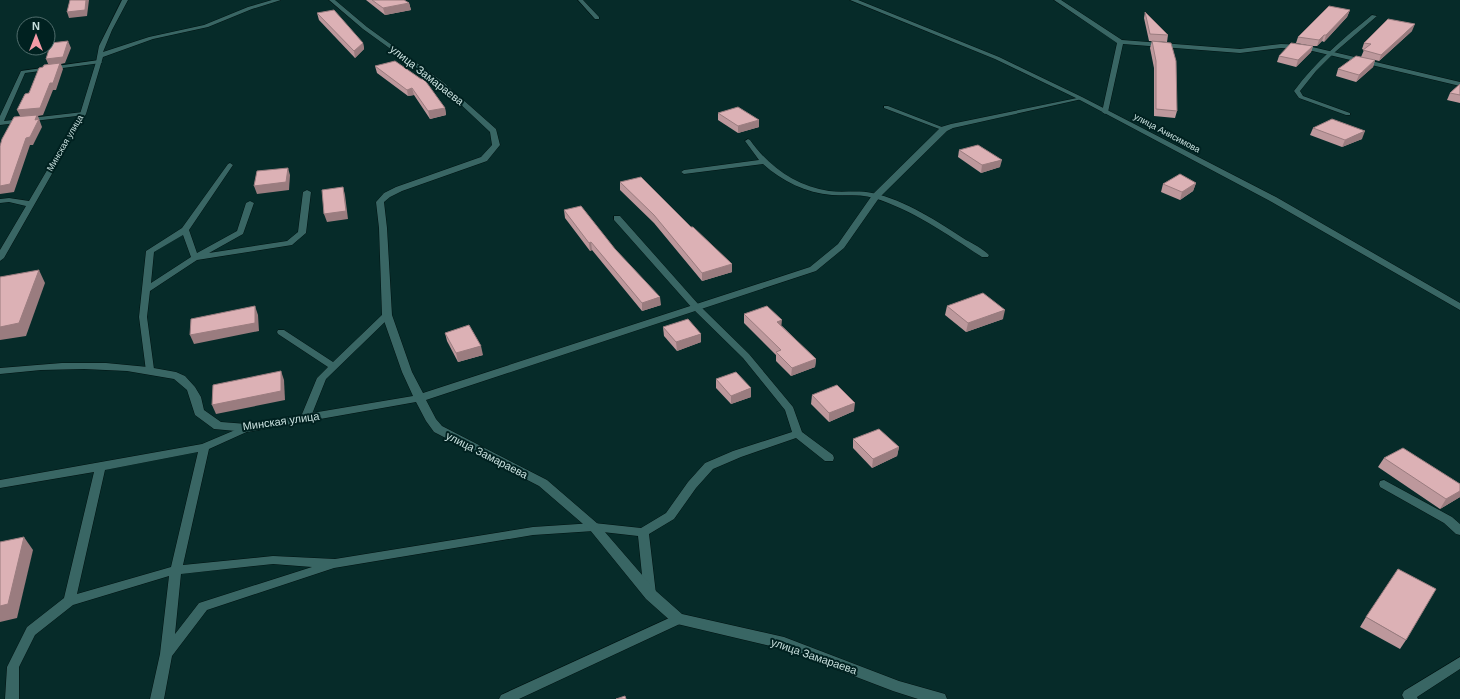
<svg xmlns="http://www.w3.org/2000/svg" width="1460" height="699" font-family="Helvetica,sans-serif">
<rect width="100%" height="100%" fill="#062b29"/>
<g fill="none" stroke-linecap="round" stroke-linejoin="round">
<!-- lane casing -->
<g stroke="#001211" stroke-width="1">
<g id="lane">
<polygon points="578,0 583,0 599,17 599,19 595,19"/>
<path d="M1372,15L1377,16L1335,52L1316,71L1300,91L1303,96L1350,113V115H1346L1299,98L1294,91C1316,61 1344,38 1372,15Z"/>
<polygon points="99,60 102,62 101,63 25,73 4,121 83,112 85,113 85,115 0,125 0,116 21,71"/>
<polygon points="884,106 888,106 947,129 942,130 884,108"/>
<path d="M748,139L750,140C769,167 796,186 829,191C843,193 858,190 872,193C906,200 938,222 966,240C974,244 983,249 989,255L988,257H982C948,235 913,210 874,198C861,194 846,196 832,195C806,193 782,181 763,164L684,174L681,172L684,170L759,160L745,141Z"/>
<path d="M230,163L233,165L189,230L197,253L237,231L246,203L250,201L254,203L243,234L209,253L287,241L298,232L303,192L307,190L311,192L306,233L292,245L197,260L150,291L147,317L154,369L149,372L146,371L139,317L146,251L182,228L228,164ZM183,235L191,257L151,283L154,252Z"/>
<path d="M614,216H620L699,305L749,354L793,407L802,432L833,455L834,458L833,461H825L796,438L741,457L713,469L696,488L674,519L649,534L656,594L654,597L650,599L646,597L644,594L638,536L594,531L533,535L334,568L207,610L172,656L164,699H150L160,654L169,576L73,605L35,635L19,667V699H5L7,667L27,627L64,598L94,472L0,488V480L202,444L247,425L251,426L252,428L251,430L209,449L183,565L273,556L335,559L533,527L594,523L641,528L666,513L688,482L705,463L733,451L792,432L785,410L743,358L693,309L614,220ZM198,452L171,567L77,594L105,470ZM273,564L312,567L199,603L175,634L181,574Z"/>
<polygon points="387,312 391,315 390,317 326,379 310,419 308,421 302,421 300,419 317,378 328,367 278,334 277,332 278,330 284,330 333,362 384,313"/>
<polygon points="1384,480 1452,517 1460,524 1460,535 1456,534 1444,523 1380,487 1379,484 1380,481"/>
<polygon points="678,614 682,615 684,619 682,623 519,699 499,699 501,695"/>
<polygon points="1460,657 1460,669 1417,697 1418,699 1404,699 1402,695 1404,691"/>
</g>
</g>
<!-- street casing -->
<g stroke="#001211" stroke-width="1">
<g id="street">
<polygon points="122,0 128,0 112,30 103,52 149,37 204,25 248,7 272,0 281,0 252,9 208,27 153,39 103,57 86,114 4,258 0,261 0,250 26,206 9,202 0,203 0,199 9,198 29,201 80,114 96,62 99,46"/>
<polygon points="329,0 335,0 367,27 443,82 496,129 500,145 487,161 402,191 390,197 384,202 387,228 392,315 412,372 423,393 810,267 838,244 873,194 941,127 951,124 1082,97 1082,99 953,128 947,131 879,198 844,248 816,271 426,400 436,419 442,426 547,480 598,524 656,591 682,614 784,637 899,681 945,694 947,699 918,699 893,691 783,649 673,623 646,599 590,530 539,486 434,432 426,421 416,402 247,432 214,429 195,415 187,390 174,379 127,371 84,369 41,370 0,374 0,368 62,363 106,363 148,367 176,372 185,376 195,387 201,397 204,410 221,422 247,424 413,396 402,372 382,315 379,228 376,202 384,193 396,187 481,157 492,145 490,132 439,84 363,29"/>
<polygon points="1054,0 1061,0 1122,40 1240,49 1281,44 1304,45 1460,82 1460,86 1304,49 1281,48 1240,53 1123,44 1108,112 1105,114 1102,112 1117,43"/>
</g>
</g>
<!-- secondary casing -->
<g stroke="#001211" stroke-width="1">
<polygon id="secondary" points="850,0 858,0 999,57 1082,97 1276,197 1460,303 1460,310 1270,201 1078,99 995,59"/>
</g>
<!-- lane -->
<use href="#lane" fill="#396664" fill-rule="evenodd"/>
<!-- street -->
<use href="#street" fill="#396664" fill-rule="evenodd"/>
<!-- secondary -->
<use href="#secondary" fill="#396664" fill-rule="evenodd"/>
</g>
<!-- wall -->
<g fill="#bd989c">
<polygon points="366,0 404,0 409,3 411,10 385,15"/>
<polygon points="1350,10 1347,17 1324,42 1322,41 1317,46 1313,46 1311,52 1296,67 1277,62 1279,56 1307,45 1296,43 1298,37"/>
<polygon points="1145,12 1168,35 1167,42 1149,41 1144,18"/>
<polygon points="317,13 363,43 364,49 355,58 319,20"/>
<polygon points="1412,31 1379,61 1375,60 1373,67 1356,82 1336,76 1338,69 1361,57 1364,50 1362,49 1364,43"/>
<polygon points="1152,41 1177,111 1175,118 1154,116 1154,68 1150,48"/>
<polygon points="375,66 445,108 446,115 430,119 414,95 408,96 377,73"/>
<polygon points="1460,84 1460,103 1447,100 1450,93"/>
<polygon points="718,113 759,120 759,127 738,133 718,120"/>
<polygon points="1313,128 1362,139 1342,147 1310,135"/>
<polygon points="959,150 1000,167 981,173 958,157"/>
<polygon points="620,182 691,227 732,264 732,272 702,281 654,223 620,190"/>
<polygon points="1196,183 1193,191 1180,200 1161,192 1163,184"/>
<polygon points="564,210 661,305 642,311 592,250 590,251 565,218"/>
<polygon points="947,306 1003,319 966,332 945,315"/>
<polygon points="744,314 782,326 816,359 815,367 791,376 776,361 776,355 744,323"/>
<polygon points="663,327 701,342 677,351 664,336"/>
<polygon points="445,333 483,355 458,362 447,341"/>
<polygon points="716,379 751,397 731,404 716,388"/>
<polygon points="812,395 854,411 829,422 811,404"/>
<polygon points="853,439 899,447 897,456 872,468 853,448"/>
<polygon points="1384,458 1460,484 1460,497 1440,509 1378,467"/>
<polygon points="1366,617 1406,640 1400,649 1360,627"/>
</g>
<!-- shaded-wall -->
<g fill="#9a7c7f">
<polygon points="86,0 89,0 87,16 69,18 67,12"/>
<polygon points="409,3 411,10 385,15 383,8"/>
<polygon points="1350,10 1347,17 1324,42 1326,35"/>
<polygon points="1415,24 1412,31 1379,61 1381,55"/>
<polygon points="1324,35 1322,41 1317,46 1319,40"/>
<polygon points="68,41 71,48 65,63 61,64 63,69 56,90 53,90 43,115 38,116 42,127 33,145 30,145 14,192 0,194 0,186 21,118 17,110 49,66 46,59"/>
<polygon points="363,43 364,49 355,58 354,51"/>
<polygon points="1313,46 1311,52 1296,67 1298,60"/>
<polygon points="1375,60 1373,67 1356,82 1359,75"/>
<polygon points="412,88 414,95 408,96 407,90"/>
<polygon points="445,108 446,115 430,119 428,111"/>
<polygon points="759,120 759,127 738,133 738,126"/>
<polygon points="1365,131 1362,139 1342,147 1345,140"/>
<polygon points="1002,160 1000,167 981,173 982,165"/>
<polygon points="288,168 290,175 289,190 257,194 254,186"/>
<polygon points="1196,183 1193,191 1180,200 1182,192"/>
<polygon points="343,187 345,195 348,219 327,222 324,214"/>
<polygon points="591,242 592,250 590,251 589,243"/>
<polygon points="732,264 732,272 702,281 702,273"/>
<polygon points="39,270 45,283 26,336 0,340 0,327"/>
<polygon points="660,297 661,305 642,311 642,303"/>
<polygon points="255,306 258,315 259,331 194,344 190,335"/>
<polygon points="1005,310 1003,319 966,332 968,323"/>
<polygon points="782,320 781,329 777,322"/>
<polygon points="701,334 701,342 677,351 676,342"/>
<polygon points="481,346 483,355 458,362 456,353"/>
<polygon points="816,359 815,367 791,376 792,368"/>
<polygon points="281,371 284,380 285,400 216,414 212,405"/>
<polygon points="751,388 751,397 731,404 731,396"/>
<polygon points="855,403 854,411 829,422 829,413"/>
<polygon points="899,447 897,456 872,468 873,459"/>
<polygon points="1460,491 1460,497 1440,509 1446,499"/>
<polygon points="24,537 33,550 17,618 0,622 0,606"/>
</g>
<!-- building -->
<g fill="#dcb1b5" stroke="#9a7c7f">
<polygon points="70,0 86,0 85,10 67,12"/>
<polygon points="372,0 404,0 409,3 383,8"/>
<polygon points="1329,6 1350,10 1326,35 1324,35 1319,40 1298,37"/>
<polygon points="334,10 363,43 354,51 317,13"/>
<polygon points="1145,12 1168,35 1150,34"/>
<polygon points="1388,19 1415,24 1381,55 1363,50 1371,44 1364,43"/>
<polygon points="68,41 63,57 46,59 51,43"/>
<polygon points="1152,41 1171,43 1176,61 1177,111 1156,109 1156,61"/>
<polygon points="1291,43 1313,46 1298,60 1279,56"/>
<polygon points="1356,56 1375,60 1359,75 1338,69"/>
<polygon points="395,61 421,79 424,79 445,108 428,111 412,88 407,90 375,66"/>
<polygon points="60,63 53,83 50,83 40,108 17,110 25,94 29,93 39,68 43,67 44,65"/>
<polygon points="1460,84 1460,95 1450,93"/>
<polygon points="738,107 759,120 738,126 718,113"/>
<polygon points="37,115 35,120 39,119 30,137 26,138 10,184 0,186 0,146 2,139 14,117"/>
<polygon points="1332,119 1365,131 1345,140 1313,128"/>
<polygon points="978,145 1002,160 982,165 959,150"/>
<polygon points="288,168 286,182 254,186 257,171"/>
<polygon points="1180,174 1196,183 1182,192 1163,184"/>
<polygon points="641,177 691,227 693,227 732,264 702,273 654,215 620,182"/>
<polygon points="343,187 346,211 324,214 322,190"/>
<polygon points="581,206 615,249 660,297 642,303 591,242 589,243 564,210"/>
<polygon points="39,270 19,323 0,327 0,277"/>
<polygon points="983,293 1005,310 968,323 947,306"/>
<polygon points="255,306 255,323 190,335 191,319"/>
<polygon points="767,306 782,320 777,322 816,359 792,368 776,352 781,350 744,314"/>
<polygon points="688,319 701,334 676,342 663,327"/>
<polygon points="469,325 481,346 456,353 445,333"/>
<polygon points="281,371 281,391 212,405 213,385"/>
<polygon points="736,372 751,388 731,396 716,379"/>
<polygon points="837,385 855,403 829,413 812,395"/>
<polygon points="879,429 899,447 873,459 853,439"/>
<polygon points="1403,448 1460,484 1460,491 1446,499 1384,458"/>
<polygon points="24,537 8,604 0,606 0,542"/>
<polygon points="1398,569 1436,589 1406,640 1366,617"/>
<polygon points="625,696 626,699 616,699"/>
</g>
<g text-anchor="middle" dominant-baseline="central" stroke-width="4" stroke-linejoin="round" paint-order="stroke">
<!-- far-street labels -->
<g font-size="9" fill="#c8e0de" stroke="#002120">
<text transform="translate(1167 133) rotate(28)">улица Анисимова</text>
<text transform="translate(65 143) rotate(-60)">Минская улица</text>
</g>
<!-- street labels -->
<g font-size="11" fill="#c8e0de" stroke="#002120">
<text transform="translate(427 75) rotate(38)">улица Замараева</text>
<text transform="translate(281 421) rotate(-8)">Минская улица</text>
<text transform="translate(487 455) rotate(27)">улица Замараева</text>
<text transform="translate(814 656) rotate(19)">улица Замараева</text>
</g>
</g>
<!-- north arrow -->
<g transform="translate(36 36)"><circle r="19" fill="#002120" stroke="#506d6c"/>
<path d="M0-3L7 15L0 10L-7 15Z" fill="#f49aa6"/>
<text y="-6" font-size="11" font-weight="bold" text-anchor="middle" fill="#c8e0de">N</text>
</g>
</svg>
